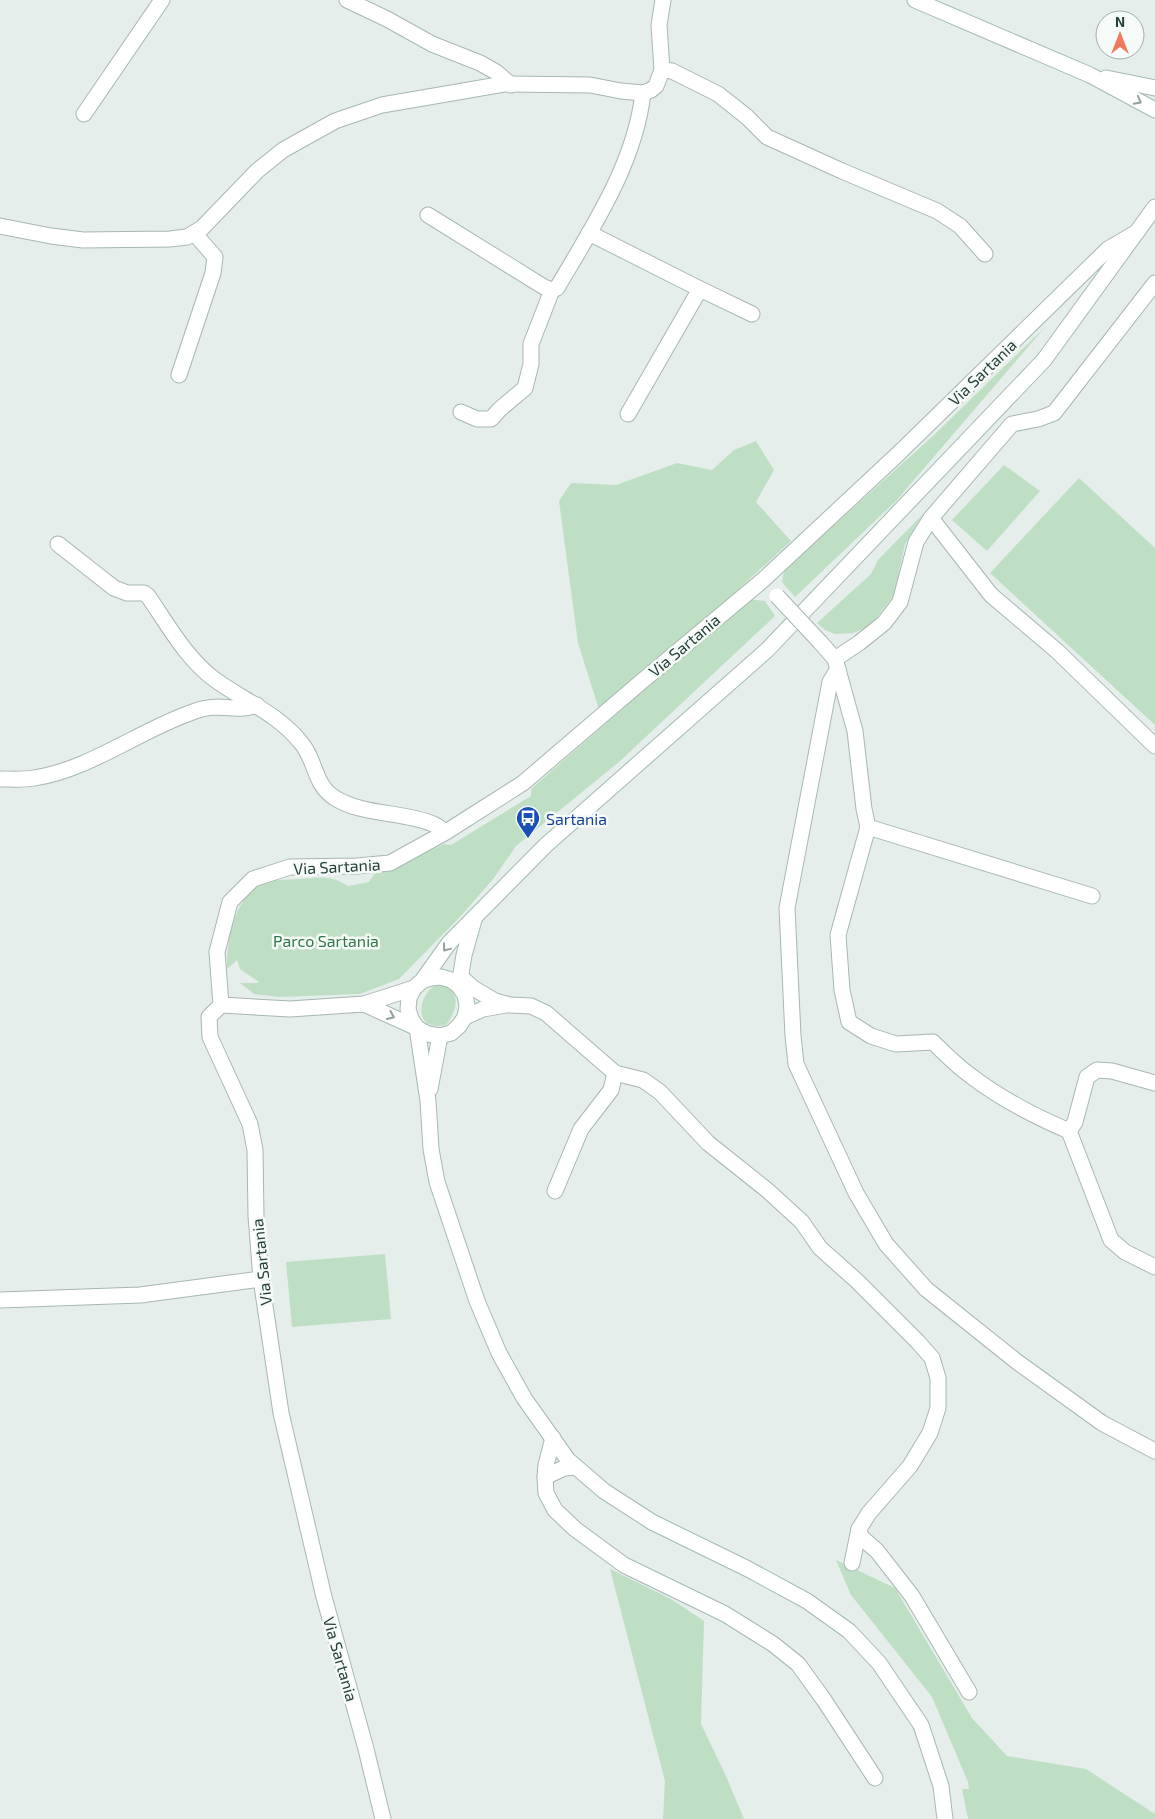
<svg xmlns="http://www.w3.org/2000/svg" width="1155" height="1819" font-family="'Exo 2',sans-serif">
<rect width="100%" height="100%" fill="#e5eeea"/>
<!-- green -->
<g fill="#bfdfc5">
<polygon points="1046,326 896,501 795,597 782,582 784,570 933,436"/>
<polygon points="756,441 774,470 756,502 791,541 601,716 578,643 559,501 571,483 616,485 677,463 712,470 734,450"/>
<polygon points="1004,465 1040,491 987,551 952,520"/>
<polygon points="1079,478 1155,548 1155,725 990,573"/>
<polygon points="923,514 905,544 894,595 870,626 853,633 835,634 825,630 817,623 871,574 878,560"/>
<path d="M748,599L765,601L775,616L619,762L516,846L494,878L460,917L399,979L360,994L279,997L254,994L240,983H257L259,982L240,969L237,960L227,969C226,943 235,895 262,883C270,879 291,880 300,879C319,877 332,875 348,886L369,882L374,874L393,868L444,844L451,845L531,796V789Z"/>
<path d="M439,984C462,989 458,1010 446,1025C409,1033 420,988 439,984Z"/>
<polygon points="385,1254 391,1319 292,1327 286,1262"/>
<polygon points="836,1560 895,1588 972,1718 1007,1756 1086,1769 1155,1814 1155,1819 968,1819 962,1789 969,1789 968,1782 932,1697 851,1595"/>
<polygon points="610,1569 671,1599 704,1621 701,1724 726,1776 744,1819 663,1819 665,1781"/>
</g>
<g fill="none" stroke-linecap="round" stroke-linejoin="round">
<!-- street casing -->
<g stroke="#a7b7b1" stroke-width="17">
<g id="street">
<polyline points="347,0 387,19 432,44 480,63 496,72 511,85"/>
<polyline points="662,70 672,71 718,94 747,117 767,137 842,171 937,211 960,226 985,254"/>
<polyline points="84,114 162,0"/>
<path d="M428,215L544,287L552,290L557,288C592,228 635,164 643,93"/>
<polyline points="0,226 51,236 83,240 170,239 187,237 202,228 257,171 283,150 335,121 382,105 504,84 590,85 621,91 643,93 651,90 656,86 662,70 659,25 663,0"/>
<polyline points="589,233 700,289 752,314"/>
<polyline points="179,375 213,273 215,257 194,233"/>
<polyline points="461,412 477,419 491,419 500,409 525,388 531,364 531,344 552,290"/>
<polyline points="628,414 700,289"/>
<polyline points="931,518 991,595 1057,651 1155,746"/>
<path d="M58,544L114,588L127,593H144L148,596C168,625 186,658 214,679C244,701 279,714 302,744C316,761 314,785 335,798C364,816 403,811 433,824C438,826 442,830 446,832"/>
<polyline points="820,642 835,659 855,731 864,809 868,827 1092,896"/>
<polyline points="835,659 859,643 884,623 900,602 916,542 931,518 1012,424 1038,419 1054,413 1155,283"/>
<polyline points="838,669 830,682 787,908 793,1036 796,1064 856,1193 886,1244 926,1289 1016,1361 1102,1423 1155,1451"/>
<path d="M0,779C11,779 23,780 34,778C88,770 139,731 190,713C199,709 209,707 219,707C233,708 244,710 257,705"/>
<path d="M868,827L838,935L842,990L849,1022L871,1036L896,1044L933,1042C945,1054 957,1066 971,1076C1001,1099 1034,1116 1069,1131L1111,1240L1125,1252L1155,1267"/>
<polyline points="460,976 473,988 495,1001 510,1005 531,1006 546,1013 615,1073 611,1090 581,1129 555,1191"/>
<polyline points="364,1004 417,1028"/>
<polyline points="221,1005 290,1009 364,1004 414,988"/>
<polyline points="465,1017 483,1009 506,1005"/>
<polyline points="615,1073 643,1080 660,1092 708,1143 767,1190 802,1222 820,1248 857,1281 918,1342 932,1358 938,1378 938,1408 930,1433 910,1466 869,1513 859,1529 861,1537 877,1551 912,1596 969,1692"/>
<polyline points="1069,1131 1075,1122 1087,1077 1097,1070 1112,1071 1155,1083"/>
<polyline points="0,1300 140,1295 261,1279"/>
<polyline points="553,1438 546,1465 545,1477 564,1468 576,1467"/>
<polyline points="545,1477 546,1493 555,1510 575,1529 624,1565 725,1614 773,1644 798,1664 824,1700 875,1778"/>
<polyline points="852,1563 859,1529"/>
<polyline points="383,1819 366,1749 324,1597 281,1413 261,1279 256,1216 255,1150 250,1124 210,1037 209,1017 221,1005 217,952 230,902 253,879 290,867 357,866 390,863 446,832 523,783 641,682 763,580 898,454 1108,249 1137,232"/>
</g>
</g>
<!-- secondary casing -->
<g stroke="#a4bab0" stroke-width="17">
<g id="secondary">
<polyline points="915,0 1090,75 1155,110"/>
<polyline points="1106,78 1155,88"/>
<polyline points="422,981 431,978 441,977 451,980 459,986 465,995 467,1006 465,1017 459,1026 451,1033 440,1036 428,1034 417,1028 411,1019 408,1009 409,998 414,988 422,981 449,943 546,845 767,650 1044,360 1155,207"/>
<polyline points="459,986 464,955 474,920"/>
<polyline points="417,1028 428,1101 431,1149 437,1182 477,1301 499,1353 524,1398 568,1460 604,1491 652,1522 748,1569 807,1601 849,1631 879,1663 921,1725 941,1786 945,1819"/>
<polyline points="430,1089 440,1036"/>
</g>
</g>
<!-- street -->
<use href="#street" stroke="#fff" stroke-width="15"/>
<!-- secondary -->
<use href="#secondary" stroke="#fff" stroke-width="15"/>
<!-- street-bridge casing -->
<g stroke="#a7b7b1" stroke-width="17" stroke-linecap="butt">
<polyline id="street-bridge" points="777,596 820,642"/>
</g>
<!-- street-bridge -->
<use href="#street-bridge" stroke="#fff" stroke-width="15"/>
</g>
<!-- one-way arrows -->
<defs><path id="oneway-chevron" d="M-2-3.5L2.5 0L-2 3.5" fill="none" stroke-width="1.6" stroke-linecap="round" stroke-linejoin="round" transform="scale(1.25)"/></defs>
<g stroke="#92a09b">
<use href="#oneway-chevron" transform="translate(1138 101) rotate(28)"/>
<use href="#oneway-chevron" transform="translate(446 948) rotate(127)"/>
<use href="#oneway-chevron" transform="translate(391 1016) rotate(24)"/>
</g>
<!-- icons -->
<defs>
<g id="bus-pin" transform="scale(1.25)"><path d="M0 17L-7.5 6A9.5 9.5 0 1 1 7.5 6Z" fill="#1a4fb4" stroke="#f6faf8"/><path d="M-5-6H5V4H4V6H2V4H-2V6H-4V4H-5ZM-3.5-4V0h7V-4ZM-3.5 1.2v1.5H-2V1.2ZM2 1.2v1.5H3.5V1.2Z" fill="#fff"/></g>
</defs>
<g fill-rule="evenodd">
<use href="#bus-pin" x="528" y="818"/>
</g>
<g text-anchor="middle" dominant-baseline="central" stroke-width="5" stroke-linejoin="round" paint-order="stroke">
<!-- street labels -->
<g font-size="16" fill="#244137" stroke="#f6faf8">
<text transform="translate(982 372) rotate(-44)">Via Sartania</text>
<text transform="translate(684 645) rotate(-40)">Via Sartania</text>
<text transform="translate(337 866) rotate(-3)">Via Sartania</text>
<text transform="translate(261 1262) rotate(-96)">Via Sartania</text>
<text transform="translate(341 1659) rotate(74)">Via Sartania</text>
</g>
<!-- transit labels -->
<g font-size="16" fill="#164399" stroke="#f6faf8" text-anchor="start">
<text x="546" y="818">Sartania</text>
</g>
<!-- park labels -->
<g font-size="16" fill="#2e7845" stroke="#f6faf8">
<text x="326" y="940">Parco Sartania</text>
</g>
</g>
<!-- north arrow -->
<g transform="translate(1120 35)"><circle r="24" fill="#f6faf8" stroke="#a2b0ab"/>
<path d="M0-4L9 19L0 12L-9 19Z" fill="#f17960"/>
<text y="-8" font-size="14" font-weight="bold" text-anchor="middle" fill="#244137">N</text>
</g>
</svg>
